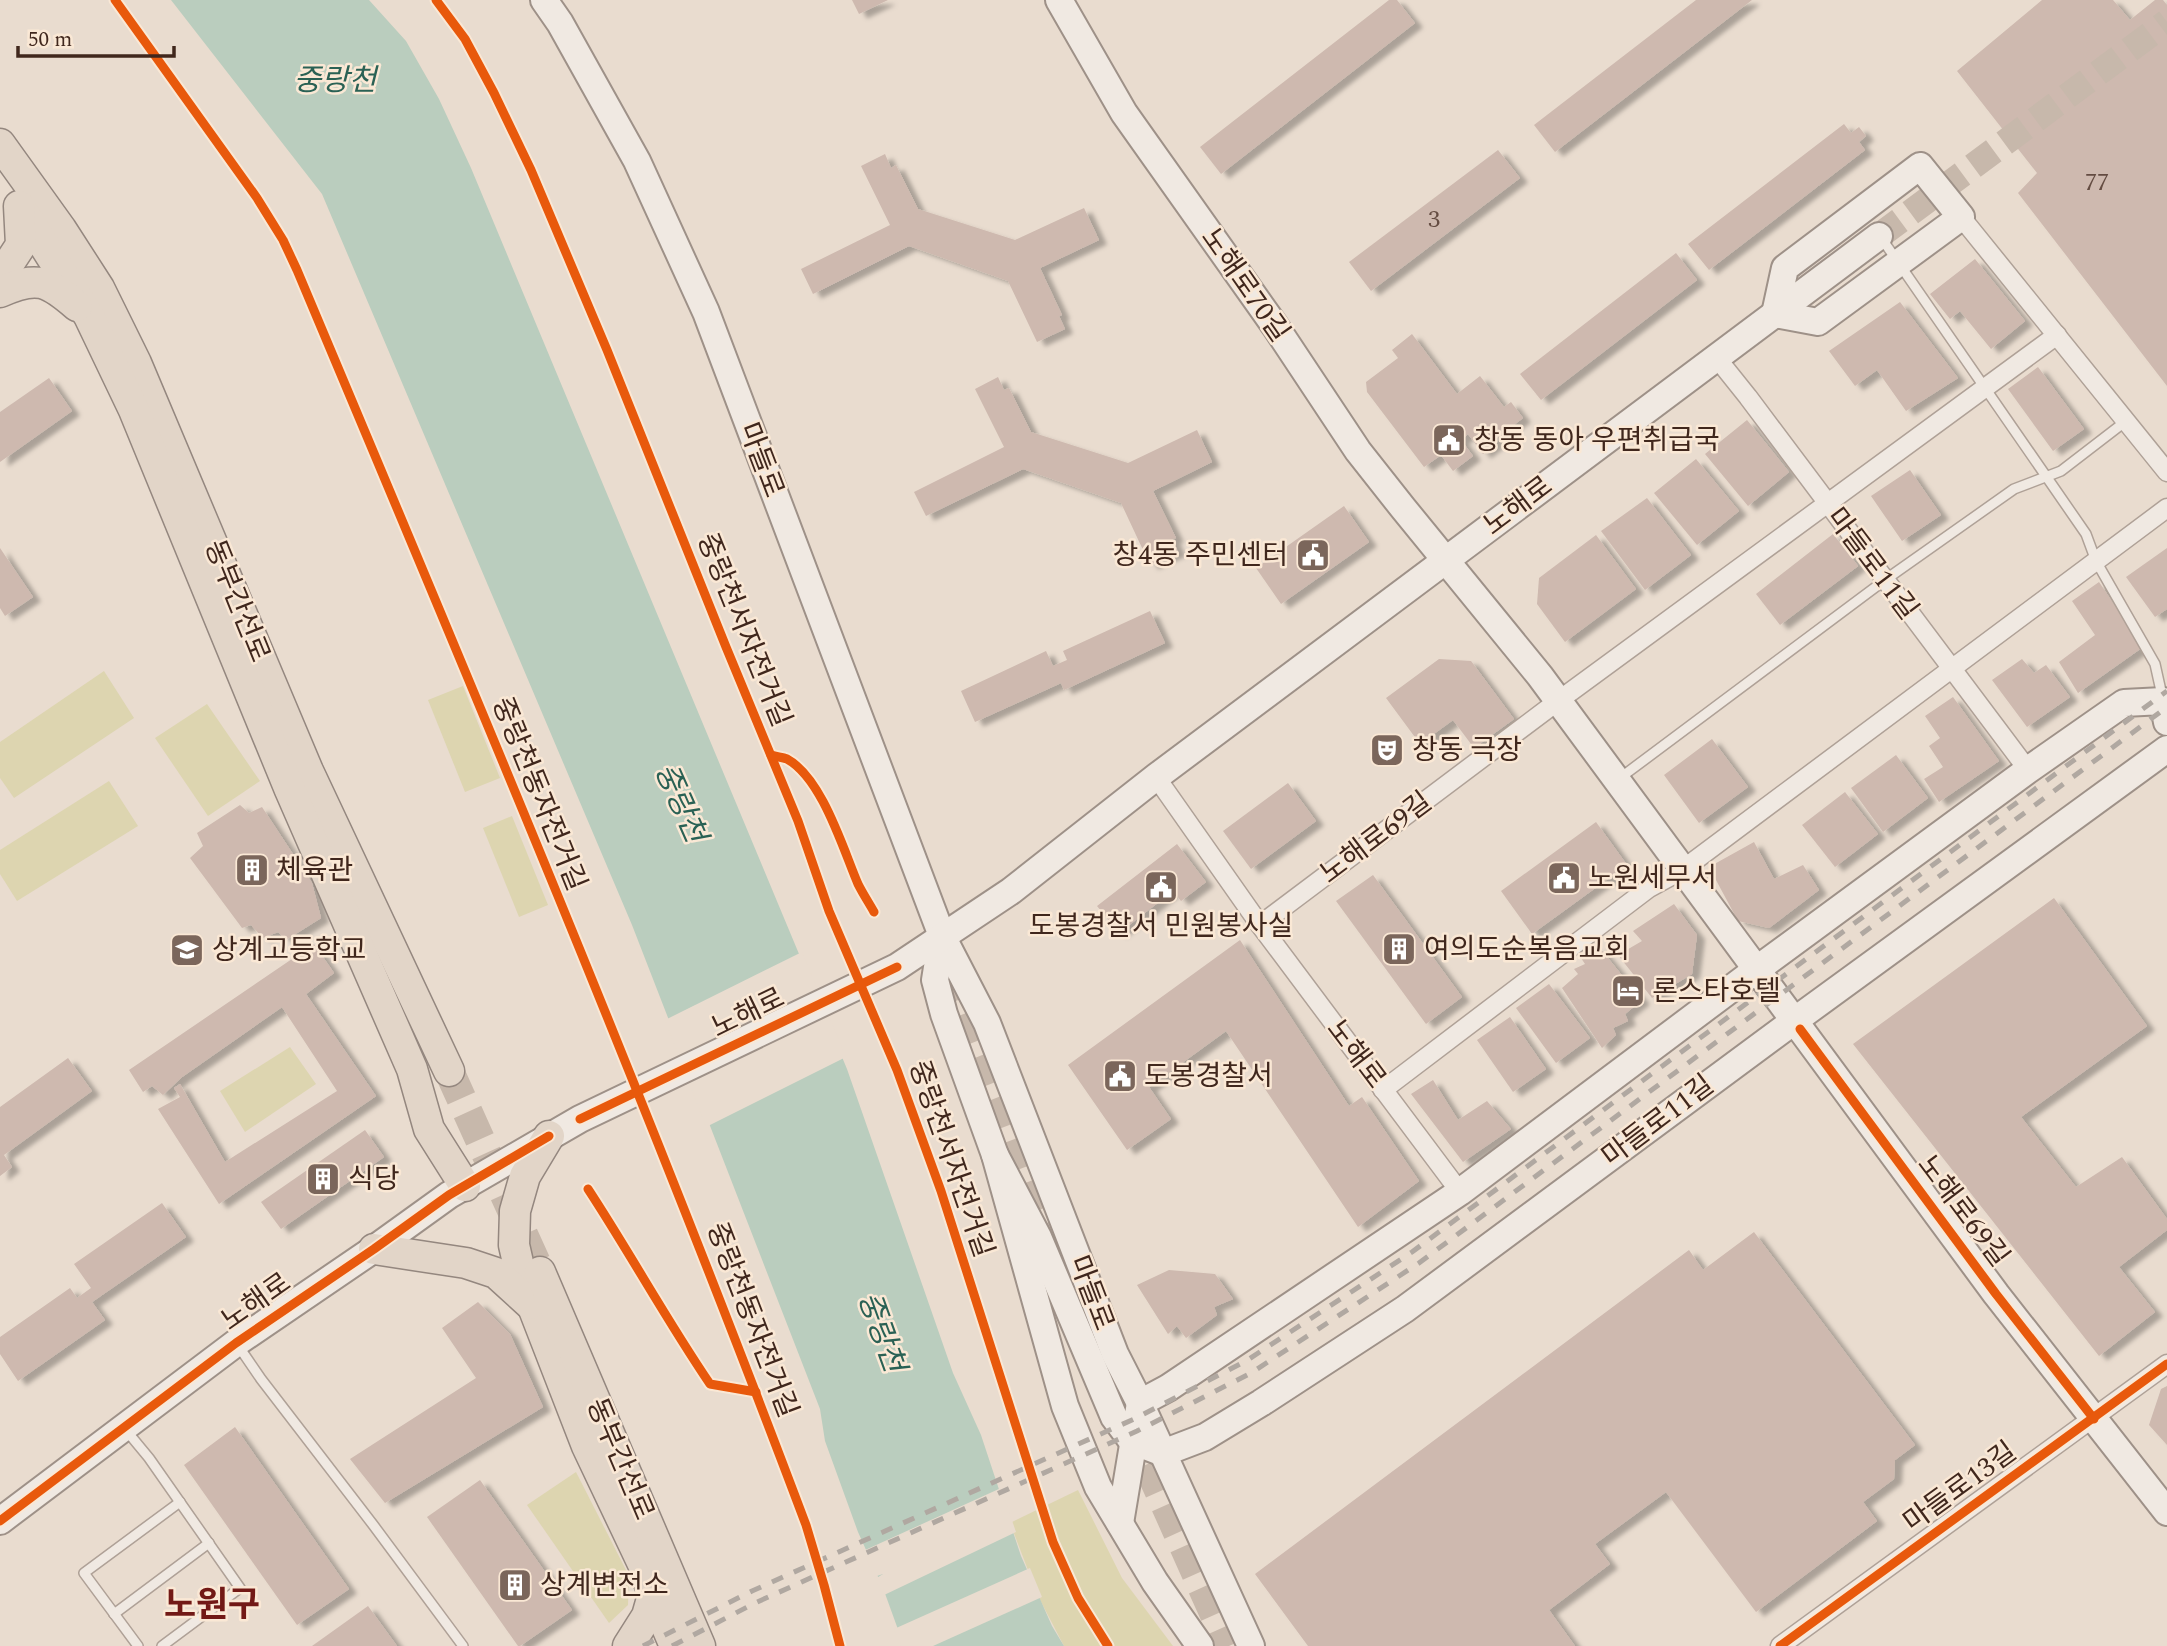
<svg xmlns="http://www.w3.org/2000/svg" width="2167" height="1646" font-family="Spectral,'Noto Sans KR',serif">
<defs>
<filter id="shadow"><feDropShadow dx="8" dy="4.5" stdDeviation="2" flood-color="#0004"/></filter>
</defs>
<rect width="100%" height="100%" fill="#e9dccf"/>
<!-- green -->
<g fill="#ddd5b0">
<polygon points="104,671 134,718 14,798 0,778 0,742"/>
<polygon points="463,686 500,778 465,792 428,700"/>
<polygon points="207,704 260,781 208,816 155,738"/>
<polygon points="109,781 138,826 17,901 0,874 0,850"/>
<polygon points="512,816 548,905 519,917 483,828"/>
<polygon points="290,1047 316,1084 245,1132 220,1091"/>
<polygon points="576,1472 629,1576 628,1605 609,1623 527,1505"/>
<polygon points="1078,1490 1122,1578 1173,1646 1064,1646 1038,1596 1010,1523"/>
</g>
<!-- water -->
<polygon fill="#bacdbe" points="171,0 369,0 406,41 439,99 471,168 847,1069 953,1373 981,1435 1021,1556 1052,1626 1064,1646 904,1646 883,1588 858,1532 825,1441 820,1409 632,925 322,194"/>
<!-- pier -->
<g fill="#e9dccf">
<polygon points="802,952 846,1057 706,1127 665,1020"/>
<polygon points="1001,1488 1016,1532 882,1596 875,1579 883,1574 874,1577 863,1551"/>
<polygon points="1030,1568 1042,1597 933,1646 901,1646 894,1629"/>
</g>
<!-- building -->
<g fill="#ceb9af" filter="url(#shadow)">
<polygon points="852,0 888,0 859,14"/>
<polygon points="1389,0 1397,0 1415,23 1221,174 1200,147"/>
<polygon points="1696,0 1752,0 1555,152 1534,125"/>
<polygon points="2042,0 2113,0 2130,20 2155,0 2163,0 2167,5 2167,386 2018,193 2037,173 1957,71"/>
<polygon points="1844,124 1851,133 1859,127 1866,136 1859,142 1865,150 1709,270 1688,244"/>
<polygon points="1498,150 1520,178 1371,291 1349,262"/>
<polygon points="885,154 891,168 896,165 918,209 1015,240 1084,208 1099,240 1040,268 1062,315 1059,316 1065,329 1037,342 1008,281 909,246 813,294 801,269 890,225 861,166"/>
<polygon points="1676,253 1697,280 1541,400 1520,374"/>
<polygon points="1975,259 2025,321 1991,349 1960,311 1950,319 1930,294"/>
<polygon points="1900,302 1958,378 1906,411 1877,370 1855,386 1829,351"/>
<polygon points="1412,334 1457,394 1480,376 1504,407 1511,402 1523,418 1493,441 1496,444 1483,454 1468,434 1461,440 1473,456 1453,471 1441,455 1424,467 1367,392 1366,382 1398,358 1392,350"/>
<polygon points="2038,367 2084,429 2053,451 2008,389"/>
<polygon points="998,377 1004,390 1009,388 1031,432 1128,463 1197,430 1212,462 1153,491 1176,538 1172,539 1178,552 1150,565 1121,503 1023,469 926,516 914,492 1004,447 975,389"/>
<polygon points="49,378 72,411 0,462 0,412"/>
<polygon points="1747,420 1789,472 1748,506 1705,454"/>
<polygon points="1696,459 1739,511 1697,545 1654,493"/>
<polygon points="1910,470 1941,515 1902,541 1871,496"/>
<polygon points="1647,498 1691,555 1645,590 1601,531"/>
<polygon points="1344,506 1369,542 1281,604 1256,568"/>
<polygon points="1833,534 1858,566 1780,625 1756,594"/>
<polygon points="1596,535 1636,589 1565,642 1537,604 1539,578"/>
<polygon points="0,548 33,597 5,616 0,608"/>
<polygon points="2167,548 2167,609 2155,617 2126,577"/>
<polygon points="2099,582 2143,647 2078,693 2059,662 2095,635 2072,601"/>
<polygon points="1150,611 1165,643 1064,690 1061,683 975,722 961,691 1046,651 1053,666 1067,660 1063,651"/>
<polygon points="1439,659 1471,661 1514,719 1474,748 1453,720 1420,744 1386,698"/>
<polygon points="2022,659 2034,673 2046,665 2070,697 2027,727 1992,680"/>
<polygon points="1953,697 1999,761 1939,802 1924,779 1943,767 1929,746 1940,738 1925,716"/>
<polygon points="1712,739 1748,787 1699,823 1664,775"/>
<polygon points="1896,755 1928,798 1883,832 1851,788"/>
<polygon points="1288,783 1316,821 1251,869 1223,831"/>
<polygon points="1845,792 1878,834 1835,867 1802,825"/>
<polygon points="240,805 249,813 262,807 312,883 321,918 286,940 278,932 263,938 251,925 242,928 190,858 203,846 197,833"/>
<polygon points="1596,822 1627,865 1532,934 1501,891"/>
<polygon points="1754,842 1774,879 1803,865 1819,890 1769,928 1738,921 1709,867"/>
<polygon points="1177,844 1206,882 1181,901 1173,891 1119,933 1097,906"/>
<polygon points="1373,875 1462,997 1426,1024 1336,901"/>
<polygon points="2054,898 2147,1026 2021,1117 2076,1187 2122,1157 2167,1219 2167,1230 2119,1267 2155,1312 2099,1356 1853,1044"/>
<polygon points="1674,904 1697,935 1692,974 1652,998 1618,955 1642,941 1633,931"/>
<polygon points="1240,940 1349,1106 1362,1097 1419,1181 1358,1227 1226,1031 1149,1087 1171,1119 1127,1150 1068,1065"/>
<polygon points="314,944 334,973 306,994 376,1096 219,1204 158,1109 180,1097 174,1088 180,1084 225,1162 337,1091 282,1007 182,1077 163,1095 152,1086 143,1092 129,1070"/>
<polygon points="1599,947 1642,1000 1625,1014 1628,1021 1613,1028 1616,1035 1602,1048 1562,988 1578,974 1574,969 1585,964 1581,958"/>
<polygon points="1549,984 1590,1038 1556,1063 1516,1008"/>
<polygon points="1510,1017 1546,1069 1513,1092 1477,1040"/>
<polygon points="68,1058 92,1091 4,1155 12,1167 0,1176 0,1107"/>
<polygon points="1433,1080 1458,1120 1487,1101 1511,1129 1463,1162 1411,1094"/>
<polygon points="365,1130 384,1157 281,1229 261,1202"/>
<polygon points="162,1203 186,1237 92,1302 105,1320 18,1381 0,1354 0,1337 70,1288 77,1298 91,1288 74,1264"/>
<polygon points="1754,1232 1915,1445 1895,1460 1894,1479 1863,1502 1877,1521 1756,1612 1666,1492 1595,1544 1610,1564 1549,1610 1575,1646 1308,1646 1255,1574 1689,1250 1703,1270"/>
<polygon points="1169,1270 1215,1274 1233,1299 1214,1307 1217,1315 1186,1338 1177,1326 1168,1334 1137,1285"/>
<polygon points="478,1302 510,1334 543,1407 385,1503 350,1459 476,1378 442,1328"/>
<polygon points="2167,1386 2167,1445 2149,1425 2161,1389"/>
<polygon points="235,1427 349,1589 297,1625 184,1465"/>
<polygon points="480,1480 572,1610 520,1646 518,1646 427,1517"/>
<polygon points="368,1606 397,1646 312,1646"/>
</g>
<g fill="none" stroke-linecap="round" stroke-linejoin="round">
<!-- secondary-tunnel -->
<polyline stroke="#c7b8ab" stroke-width="26" stroke-dasharray="26 13" stroke-linecap="butt" points="1879,236 2167,22"/>
<!-- trunk-tunnel -->
<g stroke="#c7b8ab" stroke-width="30" stroke-dasharray="30 15" stroke-linecap="butt">
<polyline points="950,971 1008,1117 1080,1306"/>
<polyline points="449,1071 540,1272"/>
<polyline points="1129,1423 1229,1646"/>
</g>
<!-- service casing -->
<g stroke="#afa197" stroke-width="12">
<g id="service">
<polyline points="1882,239 2086,534 2096,561 2155,664 2163,700"/>
<polyline points="1620,778 1885,580 2014,489 2061,471 2126,421"/>
<polyline points="237,1344 261,1379 374,1526 463,1646"/>
<polyline points="125,1429 149,1458 240,1588 162,1646"/>
<polyline points="114,1614 209,1543"/>
<polyline points="138,1646 84,1573 180,1502"/>
</g>
</g>
<!-- minor casing -->
<g stroke="#afa197" stroke-width="21">
<g id="minor">
<polyline points="1961,217 2167,472"/>
<polyline points="1716,357 1748,397 2028,770"/>
<polyline points="1156,777 1260,925 1460,1192"/>
<polyline points="1260,925 1558,701 2057,335"/>
<polyline points="1383,1090 1649,888 1682,870 2167,508"/>
<polyline points="1780,1646 2167,1364"/>
</g>
</g>
<!-- secondary casing -->
<g stroke="#9e9188" stroke-width="30">
<g id="secondary">
<polyline points="544,0 560,23 637,161 706,312 942,936 987,1023 1115,1354 1140,1403 1251,1646"/>
<polyline points="1059,0 1124,113 1275,326 1358,451 1403,508 1540,676 1996,1294 2167,1512"/>
<polygon points="1920,166 1961,217 1818,322 1775,314 1785,268"/>
<polyline points="942,936 935,980 944,1014 995,1155 1065,1406 1098,1487 1155,1582 1200,1646"/>
<polyline points="995,1155 1038,1237 1114,1417 1132,1441 1163,1453 1205,1437 1261,1403 1405,1309 1794,1021 2167,749"/>
<polyline points="0,1521 236,1343 374,1249 449,1195 580,1119 897,967 1011,891 1156,777 1879,236"/>
<polyline points="1120,1523 1140,1403 1168,1388 1460,1192 1756,970 2028,770 2124,703 2163,701 2167,722"/>
</g>
</g>
<!-- trunk casing -->
<g stroke="#94877f" stroke-width="33">
<g id="trunk">
<polyline points="0,144 61,229 99,288 136,363 308,771 449,1071"/>
<polyline points="20,207 89,316 134,410 290,790 412,1069 429,1129 465,1186"/>
<polyline points="0,277 21,245 19,206"/>
<path d="M0,292C38,275 48,281 77,306"/>
<polyline points="549,1136 525,1176 515,1211 514,1245 521,1276 587,1446 644,1566 653,1595 675,1646"/>
<polyline points="374,1249 466,1263 496,1273 530,1304"/>
<polyline points="540,1272 700,1646"/>
<polyline points="628,1646 647,1616 653,1595"/>
</g>
</g>
<!-- service -->
<use href="#service" stroke="#f0e9e2" stroke-width="9"/>
<!-- minor -->
<use href="#minor" stroke="#f0e9e2" stroke-width="18"/>
<!-- secondary -->
<use href="#secondary" stroke="#f0e9e2" stroke-width="26"/>
<!-- trunk -->
<use href="#trunk" stroke="#e2d5c8" stroke-width="30"/>
<!-- rail -->
<g stroke="#b0a8a1" stroke-width="5" stroke-dasharray="12 12" stroke-linecap="butt">
<polyline points="643,1646 752,1591 1134,1419 1246,1361 1412,1252 2167,691"/>
<polyline points="672,1646 755,1603 1137,1431 1251,1373 1419,1263 2167,707"/>
</g>
<!-- cycleway casing -->
<g stroke="#fae8d5" stroke-width="13">
<g id="cycleway">
<path d="M115,0L257,198L283,240L297,270C472,686 647,1102 806,1525L824,1585L840,1646"/>
<polyline points="436,0 465,39 494,93 531,170 607,350 726,647 798,821 829,911 897,1070 941,1191 1053,1542 1078,1598 1108,1646"/>
<path d="M771,755C776,757 782,757 787,759C822,778 843,849 858,884C863,894 869,903 874,912"/>
<polyline points="1800,1029 1996,1294 2094,1419"/>
<polyline points="580,1119 897,967"/>
<path d="M588,1189C630,1253 667,1321 710,1384L756,1392"/>
<polyline points="0,1521 236,1343 374,1249 449,1195 549,1136"/>
<polyline points="1780,1646 2167,1364"/>
</g>
</g>
<!-- cycleway -->
<use href="#cycleway" stroke="#e8590c" stroke-width="9"/>
</g>
<!-- icons -->
<defs>
<g id="civic-square" transform="scale(1.75)"><rect x="-9" y="-9" width="18" height="18" rx="4" fill="#7b665b" stroke="#fae8d5"/><path d="M-.6-6.5H3V-4.5H.6V-3L4-1V1h2V6H-6V1h2V-1L-.6-3ZM-1.2 2.5V6h2.4V2.5Z" fill="#fff"/></g>
<g id="theatre-square" transform="scale(1.75)"><rect x="-9" y="-9" width="18" height="18" rx="4" fill="#7b665b" stroke="#fae8d5"/><path d="M-5-5.5Q0-4 5-5.5V0Q5 5 0 6Q-5 5-5 0ZM-3.3-2.5H-1v1.5H-3.3ZM1-2.5H3.3v1.5H1ZM-2.8 1Q0 5.5 2.8 1Z" fill="#fff"/></g>
<g id="building-square" transform="scale(1.75)"><rect x="-9" y="-9" width="18" height="18" rx="4" fill="#7b665b" stroke="#fae8d5"/><path d="M-4-6H4V6H1V3H-1V6H-4ZM-2.5-4.3h1.7v1.8h-1.7ZM.8-4.3h1.7v1.8H.8ZM-2.5-1h1.7V.8h-1.7ZM.8-1h1.7V.8H.8Z" fill="#fff"/></g>
<g id="school-square" transform="scale(1.75)"><rect x="-9" y="-9" width="18" height="18" rx="4" fill="#7b665b" stroke="#fae8d5"/><path d="M0-5L7-2L0 1L-7-2ZM-4 1L0 2.5L4 1V4Q0 6-4 4Z" fill="#fff"/></g>
<g id="hotel-square" transform="scale(1.75)"><rect x="-9" y="-9" width="18" height="18" rx="4" fill="#7b665b" stroke="#fae8d5"/><path d="M-6-4.5h1.5V1H6V5H4.5V3h-9V5H-6ZM-4 0a1.8 1.8 0 1 1 3.6 0ZM.5 0V-2.5h3Q6-2.5 6 0Z" fill="#fff"/></g>
</defs>
<g fill-rule="evenodd">
<use href="#civic-square" x="1449" y="440"/>
<use href="#civic-square" x="1313" y="555"/>
<use href="#theatre-square" x="1387" y="750"/>
<use href="#building-square" x="252" y="870"/>
<use href="#civic-square" x="1564" y="878"/>
<use href="#civic-square" x="1161" y="887"/>
<use href="#building-square" x="1399" y="949"/>
<use href="#school-square" x="187" y="950"/>
<use href="#hotel-square" x="1628" y="991"/>
<use href="#civic-square" x="1120" y="1076"/>
<use href="#building-square" x="323" y="1179"/>
<use href="#building-square" x="515" y="1585"/>
</g>
<g text-anchor="middle" dominant-baseline="central" stroke-width="5" stroke-linejoin="round" paint-order="stroke">
<!-- number labels -->
<g font-size="24" fill="#644c42">
<text x="2097" y="183">77</text>
<text x="1434" y="220">3</text>
</g>
<!-- street labels -->
<g font-size="28" fill="#40271d" stroke="#fae8d5">
<text transform="translate(1245 285) rotate(55)">노해로70길</text>
<text transform="translate(761 460) rotate(69)">마들로</text>
<text transform="translate(1518 506) rotate(-37)">노해로</text>
<text transform="translate(1872 564) rotate(53)">마들로11길</text>
<text transform="translate(237 601) rotate(68)">동부간선로</text>
<text transform="translate(744 630) rotate(68)">중랑천서자전거길</text>
<text transform="translate(539 794) rotate(68)">중랑천동자전거길</text>
<text transform="translate(1376 838) rotate(-37)">노해로69길</text>
<text transform="translate(748 1013) rotate(-26)">노해로</text>
<text transform="translate(1356 1054) rotate(53)">노해로</text>
<text transform="translate(1658 1121) rotate(-37)">마들로11길</text>
<text transform="translate(951 1159) rotate(71)">중랑천서자전거길</text>
<text transform="translate(1963 1211) rotate(53)">노해로69길</text>
<text transform="translate(1091 1293) rotate(69)">마들로</text>
<text transform="translate(256 1302) rotate(-35)">노해로</text>
<text transform="translate(752 1320) rotate(69)">중랑천동자전거길</text>
<text transform="translate(620 1459) rotate(67)">동부간선로</text>
<text transform="translate(1960 1487) rotate(-36)">마들로13길</text>
</g>
<!-- poi labels -->
<g font-size="28" fill="#40271d" stroke="#fae8d5" text-anchor="start">
<text x="1474" y="440">창동 동아 우편취급국</text>
<text x="1288" y="555" text-anchor="end">창4동 주민센터</text>
<text x="1412" y="750">창동 극장</text>
<text x="276" y="870">체육관</text>
<text x="1588" y="878">노원세무서</text>
<text x="1161" y="926" text-anchor="middle">도봉경찰서 민원봉사실</text>
<text x="1424" y="949">여의도순복음교회</text>
<text x="212" y="950">상계고등학교</text>
<text x="1652" y="991">론스타호텔</text>
<text x="1144" y="1076">도봉경찰서</text>
<text x="348" y="1179">식당</text>
<text x="540" y="1585">상계변전소</text>
</g>
<!-- water labels -->
<g font-size="30" font-style="italic" fill="#2a6154" stroke="#fae8d5">
<text x="335" y="81">중랑천</text>
<text transform="translate(680 803) rotate(66)">중랑천</text>
<text transform="translate(881 1332) rotate(70)">중랑천</text>
</g>
<!-- district labels -->
<g font-size="35" font-weight="bold" fill="#721916" stroke="#fae8d5">
<text x="212" y="1605">노원구</text>
</g>
</g>
<!-- scale -->
<path d="M18 46v10h156v-10" fill="none" stroke="#40271d" stroke-width="3.5"/>
<text x="28" y="46" font-size="21" fill="#40271d" stroke="#fae8d5" stroke-width="5" paint-order="stroke">50 m</text>
</svg>
